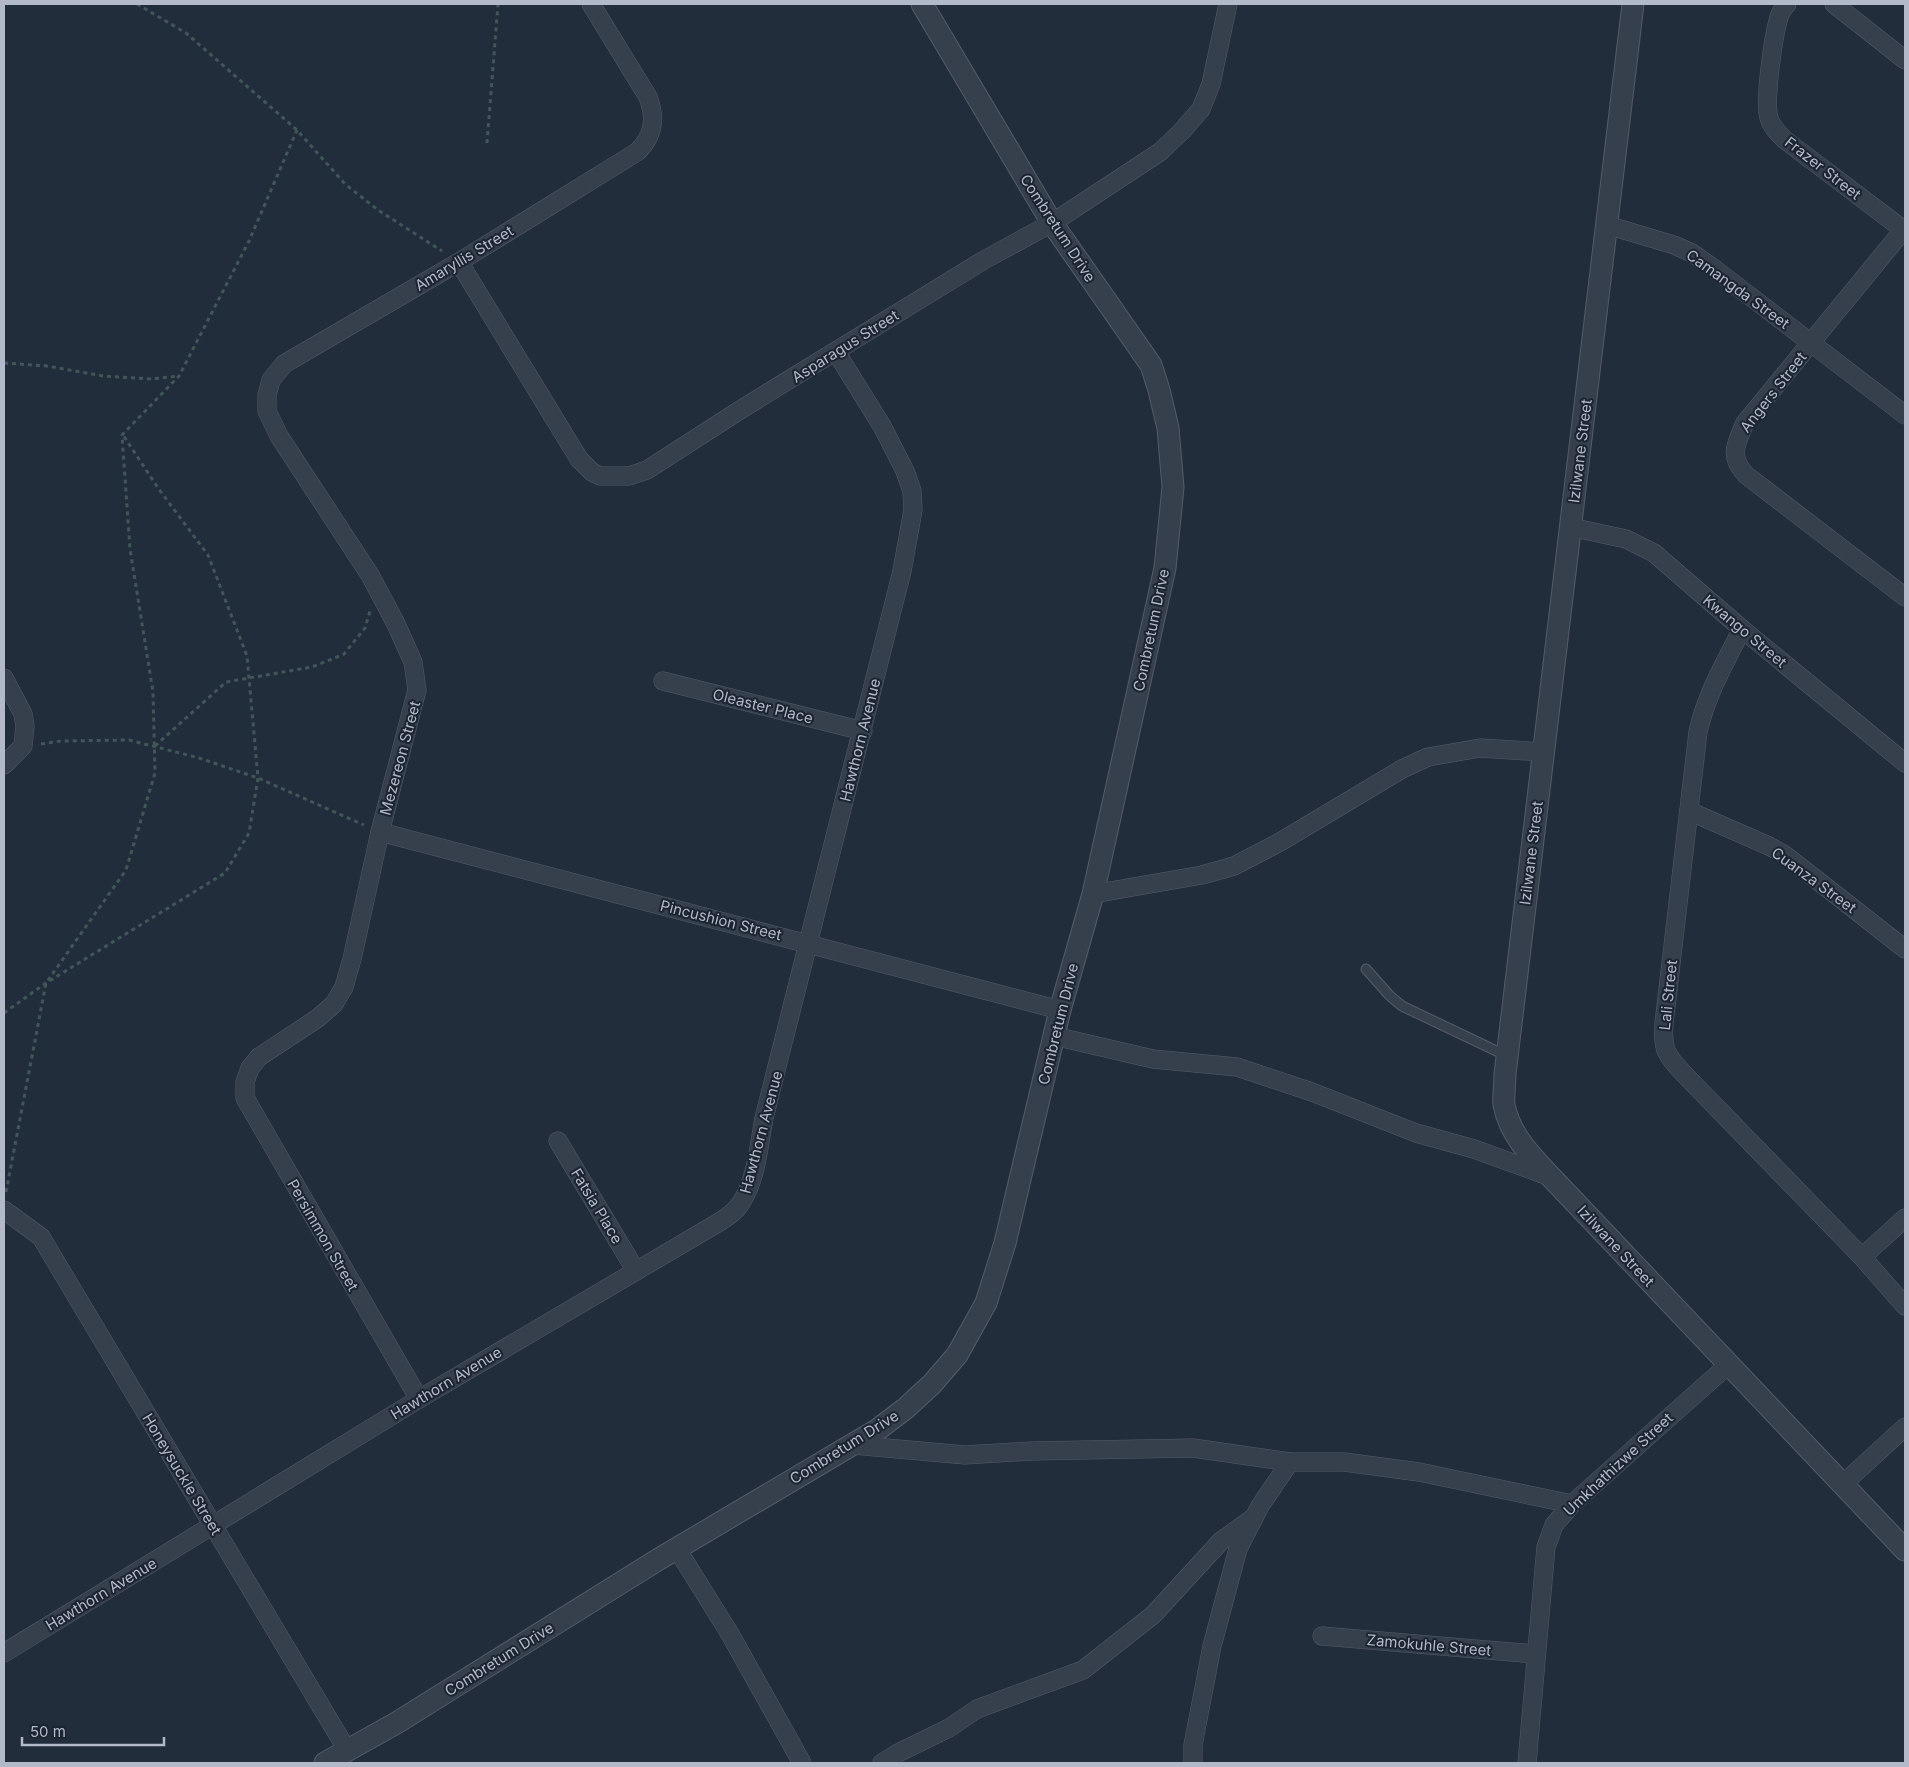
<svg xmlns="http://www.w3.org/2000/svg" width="1909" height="1767" font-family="Inter,sans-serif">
<rect width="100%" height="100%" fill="#222d3c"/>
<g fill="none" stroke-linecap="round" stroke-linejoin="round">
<!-- service casing -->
<g stroke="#545c6a" stroke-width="11">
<polyline id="service" points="1366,969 1390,996 1402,1006 1507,1056"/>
</g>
<!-- minor casing -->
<g stroke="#545c6a" stroke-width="19">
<g id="minor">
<path d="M1787,4C1783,8 1779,15 1778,21C1773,39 1764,102 1769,118C1772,128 1779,134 1785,140L1905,231"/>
<polyline points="1834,4 1905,60"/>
<polyline points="1607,225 1674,245 1692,253 1712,267 1905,415"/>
<path d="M1905,228L1745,423C1736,444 1728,456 1746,475L1905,597"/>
<polyline points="459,262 579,459 592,472 600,476 629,476 647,470 740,410 984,260 1052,223 1160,152 1182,131 1201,109 1211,84 1228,4"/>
<polyline points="1570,527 1626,539 1654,553 1742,629 1905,763"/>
<path d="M1742,629C1725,663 1706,695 1698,732L1664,1023C1662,1050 1666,1055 1684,1074L1862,1257L1905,1306"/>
<polyline points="4,678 23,714 25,726 23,746 4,765"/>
<polyline points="663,681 863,731"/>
<polyline points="1689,811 1769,846 1785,855 1905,949"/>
<polyline points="380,832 1060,1010"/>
<polyline points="1093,894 1202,875 1234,866 1280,842 1402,769 1428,757 1480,748 1544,752"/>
<polyline points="1054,1036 1153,1059 1237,1067 1312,1092 1416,1133 1474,1149 1551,1177"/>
<polyline points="558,1141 636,1271"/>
<polyline points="4,1210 41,1237 347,1750"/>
<polyline points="1862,1257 1905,1218"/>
<path d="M419,1399L245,1098V1082L250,1068L259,1057L318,1018L334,1004L344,987L352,959L380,832L417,690L413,662L396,624L370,575L279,436L267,411V395L271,380L284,364L459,262L637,152C654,136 656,118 648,97L591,4"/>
<polyline points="853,1445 965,1455 1032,1451 1193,1448 1290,1462 1344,1462 1419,1472 1572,1504"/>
<polyline points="1843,1484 1905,1427"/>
<polyline points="677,1549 730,1634 802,1763"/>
<polyline points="1322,1636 1536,1654"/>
<path d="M4,1653L419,1399L716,1224C726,1218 737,1211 742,1201C757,1177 759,1144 764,1118L902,571L913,510L912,491L905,471L882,426L836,352"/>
<polyline points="882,1763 898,1753 949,1728 977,1709 1083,1670 1153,1615 1221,1541 1253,1518"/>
<polyline points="1193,1763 1193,1745 1212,1646 1238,1549 1260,1506 1290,1462"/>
<polyline points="1527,1763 1546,1547 1554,1525 1572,1504 1728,1365"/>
</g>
</g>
<!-- tertiary casing -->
<g stroke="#545c6a" stroke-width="23">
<g id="tertiary">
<path d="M1633,4L1505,1074C1505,1084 1503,1096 1504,1105C1510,1135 1531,1156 1551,1177L1905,1550"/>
<polyline points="325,1763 398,1722 659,1559 877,1430 906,1408 932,1384 957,1355 986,1303 1005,1243 1060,1010 1093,894 1165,568 1173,487 1168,428 1159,390 1151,365 1052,223 922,4"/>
</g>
</g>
<!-- path -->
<g stroke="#42565a" stroke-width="3" stroke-dasharray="4 4" stroke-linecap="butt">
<polyline points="137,4 186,33 297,130 345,184 378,210 442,251"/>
<polyline points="487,143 498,4"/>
<polyline points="4,363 47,366 103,376 151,379 179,376"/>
<polyline points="41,744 61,741 129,740 199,758 258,778 364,825"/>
<polyline points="155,746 226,682 312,667 344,654 365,628 370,611"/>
<polyline points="4,1013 46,983 225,873 249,833 258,778 247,656 208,555 158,488 123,435"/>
<polyline points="6,1192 46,983 126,870 155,773 153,692 130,549 122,435 179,376 249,241 297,130"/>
</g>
<!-- service -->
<use href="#service" stroke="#363f4c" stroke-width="9"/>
<!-- minor -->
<use href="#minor" stroke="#363f4c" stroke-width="18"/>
<!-- tertiary -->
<use href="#tertiary" stroke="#363f4c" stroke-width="21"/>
</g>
<g text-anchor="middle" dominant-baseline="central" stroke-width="4" stroke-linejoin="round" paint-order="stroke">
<!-- street labels -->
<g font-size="15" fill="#b2b9c8" stroke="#1b2431">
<text transform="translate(1823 168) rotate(38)">Frazer Street</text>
<text transform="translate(1058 228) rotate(57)">Combretum Drive</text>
<text transform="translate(464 258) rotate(-31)">Amaryllis Street</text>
<text transform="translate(1738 289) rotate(36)">Camangda Street</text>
<text transform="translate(845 346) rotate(-32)">Asparagus Street</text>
<text transform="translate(1773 392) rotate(-52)">Angers Street</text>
<text transform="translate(1580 451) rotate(-83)">Izilwane Street</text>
<text transform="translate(1151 630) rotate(-78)">Combretum Drive</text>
<text transform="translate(1745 631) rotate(40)">Kwango Street</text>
<text transform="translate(763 706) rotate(14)">Oleaster Place</text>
<text transform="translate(860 740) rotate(-76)">Hawthorn Avenue</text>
<text transform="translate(400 758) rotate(-75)">Mezereon Street</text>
<text transform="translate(1531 853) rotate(-83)">Izilwane Street</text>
<text transform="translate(1814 880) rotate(36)">Cuanza Street</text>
<text transform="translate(721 920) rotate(14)">Pincushion Street</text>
<text transform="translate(1668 995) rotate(-84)">Lali Street</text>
<text transform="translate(1058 1024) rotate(-76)">Combretum Drive</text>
<text transform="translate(761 1132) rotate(-75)">Hawthorn Avenue</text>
<text transform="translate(597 1206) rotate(59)">Fatsia Place</text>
<text transform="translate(323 1235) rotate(60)">Persimmon Street</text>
<text transform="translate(1616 1246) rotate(47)">Izilwane Street</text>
<text transform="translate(446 1383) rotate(-31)">Hawthorn Avenue</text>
<text transform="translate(844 1447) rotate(-32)">Combretum Drive</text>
<text transform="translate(1618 1464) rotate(-43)">Umkhathizwe Street</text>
<text transform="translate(182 1474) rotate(59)">Honeysuckle Street</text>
<text transform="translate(101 1594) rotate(-31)">Hawthorn Avenue</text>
<text transform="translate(1429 1645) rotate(5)">Zamokuhle Street</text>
<text transform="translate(499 1659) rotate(-32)">Combretum Drive</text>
</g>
</g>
<!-- border -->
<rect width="1909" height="1767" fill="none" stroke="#b2b9c8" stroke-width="10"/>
<!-- scale -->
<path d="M22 1737v8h142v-8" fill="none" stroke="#b2b9c8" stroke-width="2.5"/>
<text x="30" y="1737" font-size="15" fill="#b2b9c8" stroke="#1b2431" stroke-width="4" paint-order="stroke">50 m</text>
</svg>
